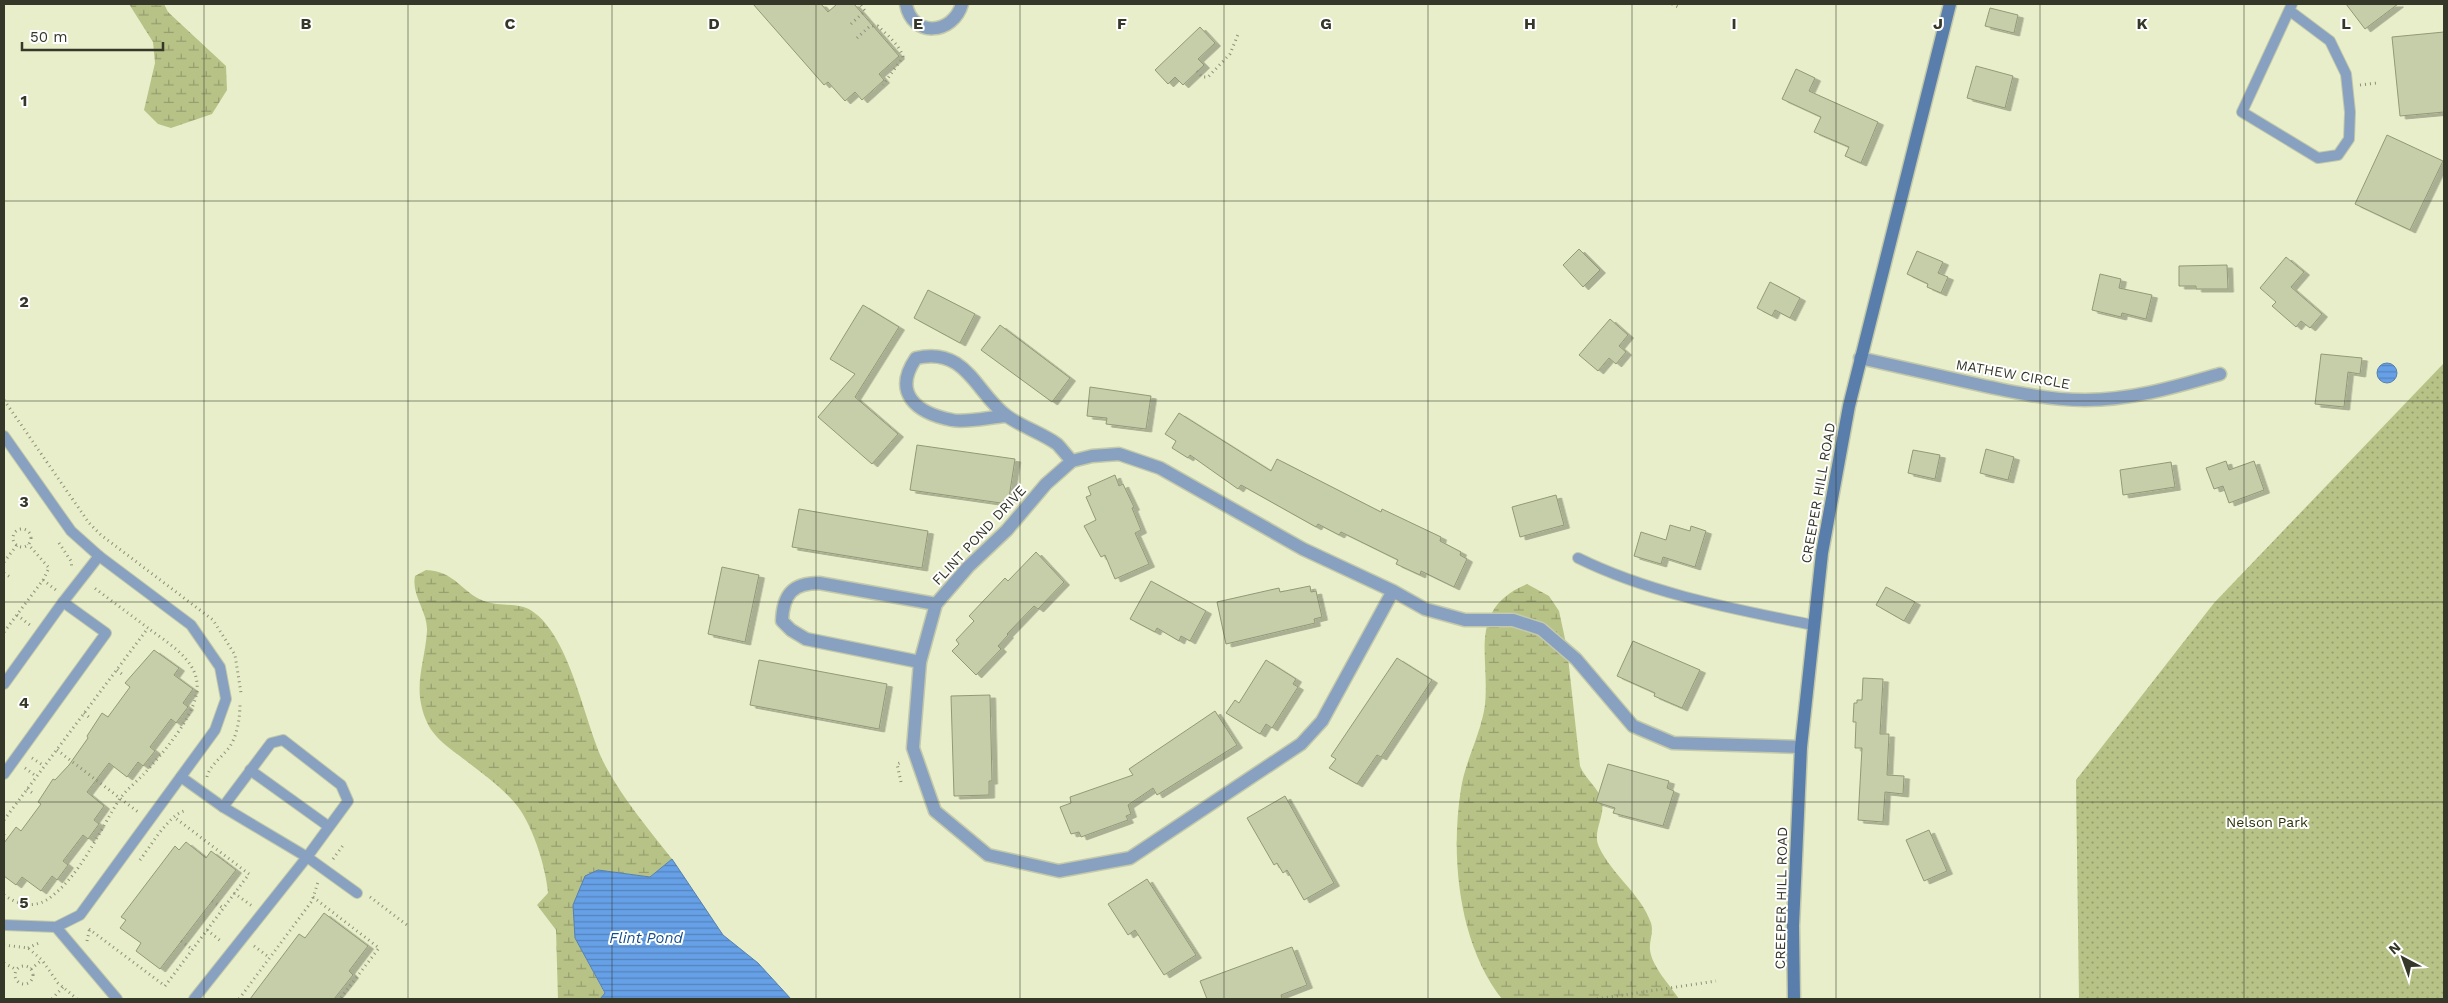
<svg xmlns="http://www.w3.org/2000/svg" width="2448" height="1003" font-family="'Work Sans',sans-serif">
<defs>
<pattern id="wetland-marsh" width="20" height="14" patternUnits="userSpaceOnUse" patternTransform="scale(1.25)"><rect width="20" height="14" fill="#b7c287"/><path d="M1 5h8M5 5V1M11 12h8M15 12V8" fill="none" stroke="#969e6e"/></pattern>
<pattern id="park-dots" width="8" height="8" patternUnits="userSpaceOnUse" patternTransform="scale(1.25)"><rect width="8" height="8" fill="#b7c287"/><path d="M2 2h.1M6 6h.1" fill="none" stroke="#969e6e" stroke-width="1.8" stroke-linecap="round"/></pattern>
<pattern id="water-rules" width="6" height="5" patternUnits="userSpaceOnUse" patternTransform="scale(1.25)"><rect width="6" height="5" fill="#66a0e7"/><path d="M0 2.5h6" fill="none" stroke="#5583bb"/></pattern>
<filter id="shadow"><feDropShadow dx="5.5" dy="3" stdDeviation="0" flood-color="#0004"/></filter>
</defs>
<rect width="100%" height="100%" fill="#e7eec9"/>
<!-- wetland -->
<g fill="url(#wetland-marsh)">
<polygon points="129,4 164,4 168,12 226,66 227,90 212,114 171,128 158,124 144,110 155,63 153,42"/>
<path d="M426,570C455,571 461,592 484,601C499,607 518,602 532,611C572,638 584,725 606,767C624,800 649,830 672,859L650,877L598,870L575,938L605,994L600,999H558L556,930L537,905L548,893C546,867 532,822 514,802C500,786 482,773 465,760C451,749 433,738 426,720C412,687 425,663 427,631C428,612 411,595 415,576Z"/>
<path d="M1527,584L1549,596L1559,611L1567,648L1580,766C1585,779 1600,789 1602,802C1605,817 1592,832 1599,847C1612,875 1641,894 1651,923C1654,932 1649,941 1650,950C1652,967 1670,985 1679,999H1502C1459,945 1450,857 1461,789C1465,761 1481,734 1485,705C1490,656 1467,609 1527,584Z"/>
</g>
<!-- park -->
<polygon fill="url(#park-dots)" points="2444,363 2444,999 2079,999 2076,780 2214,603"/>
<!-- water -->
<g fill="url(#water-rules)" stroke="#5780ae">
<circle cx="2387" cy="373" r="10"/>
<polygon points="672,859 723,935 758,963 791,999 600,999 605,993 575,938 573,905 585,876 598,870 650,877"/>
</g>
<!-- building -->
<g fill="#c6cda9" stroke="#929976" filter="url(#shadow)">
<polygon points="753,4 821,4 828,12 837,4 854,4 899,56 879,74 884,80 862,100 855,92 845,101 828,82 824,85"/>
<polygon points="2346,4 2398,4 2365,29"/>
<polygon points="1990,8 2018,15 2014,33 1985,26"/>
<polygon points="1200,27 1215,43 1198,59 1204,65 1183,85 1175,77 1168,84 1155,70"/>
<polygon points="2444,32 2444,112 2400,116 2392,37"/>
<polygon points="1976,66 2013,76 2005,108 1967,98"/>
<polygon points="1796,69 1815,78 1809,91 1878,122 1861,163 1845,156 1849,147 1814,132 1821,117 1782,99"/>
<polygon points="2387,135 2443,161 2410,230 2355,204"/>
<polygon points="1579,249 1600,270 1583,287 1563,265"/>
<polygon points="1917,251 1943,262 1938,273 1948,277 1941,293 1927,287 1928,284 1907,274"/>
<polygon points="2286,257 2304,272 2291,287 2322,314 2310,328 2301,321 2296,327 2272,306 2276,302 2260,288"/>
<polygon points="2227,265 2228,289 2196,289 2196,286 2179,286 2179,266"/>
<polygon points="2100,274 2121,279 2119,288 2152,295 2146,319 2122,313 2121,317 2092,310"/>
<polygon points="1770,282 1800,298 1790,318 1775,310 1772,316 1757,308"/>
<polygon points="928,290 975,314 960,343 914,318"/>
<polygon points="863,305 899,327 855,397 898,434 872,464 818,417 855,374 830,359"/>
<polygon points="1610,319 1628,335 1619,346 1626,352 1616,364 1609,358 1598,371 1579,355"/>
<polygon points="1000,325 1070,378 1052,402 981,350"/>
<polygon points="2321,354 2362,358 2360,374 2348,372 2344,407 2315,404"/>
<polygon points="1090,387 1151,396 1146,429 1106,424 1107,418 1087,416"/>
<polygon points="1179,413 1271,471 1277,459 1381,512 1382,509 1441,537 1440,541 1461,552 1460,555 1467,559 1454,587 1421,571 1420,575 1396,564 1398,560 1341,532 1339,535 1318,524 1316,527 1241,485 1238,489 1190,455 1188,458 1172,448 1176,441 1165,434"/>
<polygon points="917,445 1015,459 1008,504 910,490"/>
<polygon points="1986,449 2014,457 2008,480 1980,473"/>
<polygon points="1913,450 1940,455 1935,479 1908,473"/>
<polygon points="2226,461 2229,470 2254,461 2264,490 2229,503 2223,486 2214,489 2206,468"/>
<polygon points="2171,462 2175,487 2123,495 2120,470"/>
<polygon points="1115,475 1119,486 1123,484 1134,507 1132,508 1141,530 1135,533 1149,564 1115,579 1105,555 1101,557 1084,526 1096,520 1086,497 1091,495 1088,487"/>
<polygon points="1556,495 1564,525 1520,537 1512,507"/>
<polygon points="799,509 928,531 922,568 792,547"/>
<polygon points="1670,525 1690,531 1691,526 1706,531 1695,567 1663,557 1661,564 1634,556 1641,532 1666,540"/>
<polygon points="1036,552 1064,582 1038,609 1034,606 1007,634 1008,635 998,646 1001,649 976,675 952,651 959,644 956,640 974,621 969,616 1005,578 1008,581"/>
<polygon points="722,567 759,575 745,642 708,634"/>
<polygon points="1151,581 1206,611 1190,641 1181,636 1179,641 1157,628 1155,632 1130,619"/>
<polygon points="1310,586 1311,592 1316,591 1322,617 1314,619 1315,623 1226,644 1217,602 1279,588 1280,592"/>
<polygon points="1886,587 1915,602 1904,621 1876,605"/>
<polygon points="1633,641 1700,670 1682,708 1654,696 1655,693 1617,676"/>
<polygon points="154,650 179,668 174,675 193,689 183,703 188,707 176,723 171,719 150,747 155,751 143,766 138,762 127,777 109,763 87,792 104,806 94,820 99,824 88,839 83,835 63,861 68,865 57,880 52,876 41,891 22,877 16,885 4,876 4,843 16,827 21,831 41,804 38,802 53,779 55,780 69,765 88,738 87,736 102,713 108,717 130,687 125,683"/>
<polygon points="1397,658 1432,680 1381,757 1377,755 1357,784 1329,768 1336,759 1331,756"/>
<polygon points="759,660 887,684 879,729 750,705"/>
<polygon points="1266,660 1296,679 1293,684 1298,687 1272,728 1266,724 1260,734 1226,713 1235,700 1239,703"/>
<polygon points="1863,678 1883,679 1880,734 1889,734 1887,775 1904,776 1903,794 1885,792 1883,822 1858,820 1862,748 1855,748 1856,722 1853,722 1854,703 1857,703 1857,700 1862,700"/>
<polygon points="990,695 992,781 989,781 989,795 954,796 951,696"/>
<polygon points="1215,711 1237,745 1157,795 1153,788 1128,805 1131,814 1126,816 1128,820 1081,837 1079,832 1071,834 1060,807 1071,803 1070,797 1133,775 1129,769"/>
<polygon points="1608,764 1669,781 1667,788 1674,791 1663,826 1613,813 1615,808 1596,802"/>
<polygon points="1285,796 1334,883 1304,900 1287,870 1283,873 1277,863 1274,865 1247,818"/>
<polygon points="1929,830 1947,871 1924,881 1906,840"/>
<polygon points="186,842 206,858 211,851 236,870 160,969 136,951 141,943 120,928 126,920 121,917 175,846 179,850"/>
<polygon points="1147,879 1196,955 1164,975 1135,930 1128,935 1108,904"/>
<polygon points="324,913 368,946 349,971 353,975 334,999 250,999 299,934 305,938"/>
<polygon points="1292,947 1307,985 1281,995 1282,999 1207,999 1200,981"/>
</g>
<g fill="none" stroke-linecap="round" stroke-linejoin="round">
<!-- lane casing -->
<g stroke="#c3c9a9" stroke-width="12">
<g id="lane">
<polyline points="2290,11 2330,41 2346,74 2350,112 2349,139 2338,155 2318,158 2242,112 2292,4"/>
<polyline points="4,436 71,531 99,556 191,625 220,667 226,699 215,730 80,915 56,927 4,925"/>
<path d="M1578,558C1651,594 1734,609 1813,625"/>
<polyline points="63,602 99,556"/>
<polyline points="4,684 63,602 106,633 4,774"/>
<polyline points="250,770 328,826"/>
<polyline points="181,777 223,807 307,857 194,999"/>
<polyline points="223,807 271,743 283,740 341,785 348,801 307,857 357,893"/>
<polyline points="56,927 117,999"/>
</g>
</g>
<!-- street casing -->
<g stroke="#c3c9a9" stroke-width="15">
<g id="street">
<path d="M906,4C912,38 953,35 962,4"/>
<path d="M1860,358C1899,367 1937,375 1976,384C2012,392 2049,400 2085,400C2132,400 2175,387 2220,374"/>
<path d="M1005,416C991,417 965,423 952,420C916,413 892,393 916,358C967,346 976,394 1007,416C1022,427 1042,433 1057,444C1062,449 1067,456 1072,461"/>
<polyline points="1393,591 1322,721 1301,744 1130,858 1059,871 988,855 935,811 913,748 920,662 936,604 968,567 1007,530 1046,484 1072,461 1092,456 1119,454 1160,468 1303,549 1393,591 1425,609 1465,620 1513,620 1541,629 1576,659 1633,726 1673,743 1801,747"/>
<path d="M920,662L806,639L791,630L782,621C783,594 793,583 819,583L936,604"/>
</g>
</g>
<!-- secondary casing -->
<g stroke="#c3c9a9" stroke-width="15">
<polyline id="secondary" points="1794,999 1793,926 1801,747 1822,553 1849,406 1950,4"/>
</g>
<!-- path -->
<g stroke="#8c9178" stroke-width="3" stroke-dasharray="1 4" stroke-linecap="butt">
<polyline points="1672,4 1678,7"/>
<polyline points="851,24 865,11 860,4"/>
<path d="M857,38L870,26H878C887,35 899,44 903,57L883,85"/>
<polyline points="1197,71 1202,77 1208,77 1230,54 1239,32"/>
<polyline points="2360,85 2377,83"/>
<polyline points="4,400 89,523 101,535 213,620 235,655 241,693"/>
<circle cx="22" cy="538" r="9"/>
<polyline points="59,543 71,561 72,569"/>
<polyline points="4,562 17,545"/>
<polyline points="4,573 10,577"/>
<polyline points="43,580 56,590"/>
<polyline points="17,615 30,625"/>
<polyline points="4,632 43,580 49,568 28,544"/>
<polyline points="117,670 124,676"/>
<polyline points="84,713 91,719"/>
<polyline points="57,750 138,812"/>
<polyline points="32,758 44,766"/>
<polyline points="25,768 36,776"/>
<path d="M207,777C210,765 220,759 228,749C237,738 240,718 240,704"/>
<polyline points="901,782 897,764 902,762"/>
<polyline points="27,789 34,794"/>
<polyline points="4,820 148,628 93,587"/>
<polyline points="4,834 4,835"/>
<polyline points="333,859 344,844"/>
<path d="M140,860C150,847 168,816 184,811"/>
<polyline points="234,893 252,906"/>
<path d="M4,895C19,906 37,909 52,896C81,874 100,830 119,800C125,791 135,783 143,775C162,754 200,712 197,683C195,658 166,642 148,628"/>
<polyline points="313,897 379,948 340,999"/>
<polyline points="370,897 407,925"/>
<polyline points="212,901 223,908"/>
<polyline points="89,929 165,986 249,874 174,817"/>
<polyline points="207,930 222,942"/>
<polyline points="87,941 90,927"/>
<polyline points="181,941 192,949"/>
<polyline points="4,945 28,948 42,960 58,983 77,999"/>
<polyline points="254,946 270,958"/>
<polyline points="28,948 41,942"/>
<polyline points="4,963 17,970"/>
<circle cx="24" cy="975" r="9"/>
<polyline points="31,969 42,960"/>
<polyline points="52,999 63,987"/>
<polyline points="239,999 312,901 318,882"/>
<polyline points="1597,999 1716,981"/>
</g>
<!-- lane -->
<use href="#lane" stroke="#88a1c1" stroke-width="10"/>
<!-- street -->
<use href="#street" stroke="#88a1c1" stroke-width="12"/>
<!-- secondary -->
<use href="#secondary" stroke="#597eac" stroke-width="12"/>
</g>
<!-- grid -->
<path fill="none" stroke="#353729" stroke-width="1" stroke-opacity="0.55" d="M204,4V999M408,4V999M612,4V999M816,4V999M1020,4V999M1224,4V999M1428,4V999M1632,4V999M1836,4V999M2040,4V999M2244,4V999M4,201H2444M4,401H2444M4,602H2444M4,802H2444"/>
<g text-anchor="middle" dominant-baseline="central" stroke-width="4" stroke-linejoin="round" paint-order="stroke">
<!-- street labels -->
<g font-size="14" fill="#353729" stroke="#fff">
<text transform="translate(2013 374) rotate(10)">MATHEW CIRCLE</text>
<text transform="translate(1818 493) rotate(-80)">CREEPER HILL ROAD</text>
<text transform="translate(979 535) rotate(-47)">FLINT POND DRIVE</text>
<text transform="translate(1781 898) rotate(-89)">CREEPER HILL ROAD</text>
</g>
<!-- park labels -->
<g font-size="14" fill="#2d3209" stroke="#fff">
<text x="2267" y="822">Nelson Park</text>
</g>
<!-- water labels -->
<g font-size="15" font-style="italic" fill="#124d8d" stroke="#fff">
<text x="646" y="938">Flint Pond</text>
</g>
</g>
<g font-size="16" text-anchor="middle" font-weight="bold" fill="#353729" stroke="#fff" stroke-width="4" stroke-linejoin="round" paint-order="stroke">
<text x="306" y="29">B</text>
<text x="510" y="29">C</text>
<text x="714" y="29">D</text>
<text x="918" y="29">E</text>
<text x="1122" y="29">F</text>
<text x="1326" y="29">G</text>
<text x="1530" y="29">H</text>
<text x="1734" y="29">I</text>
<text x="1938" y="29">J</text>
<text x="2142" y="29">K</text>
<text x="2346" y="29">L</text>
<text x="24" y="106">1</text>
<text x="24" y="307">2</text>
<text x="24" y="507">3</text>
<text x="24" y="708">4</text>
<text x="24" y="908">5</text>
</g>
<!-- border -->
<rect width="2448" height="1003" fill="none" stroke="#353729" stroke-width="10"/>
<!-- north arrow -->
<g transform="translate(2403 958) rotate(319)" stroke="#ffffff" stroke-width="4" paint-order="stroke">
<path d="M0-4L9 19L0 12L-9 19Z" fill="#353729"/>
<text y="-8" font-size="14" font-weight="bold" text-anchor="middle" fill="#353729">N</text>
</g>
<!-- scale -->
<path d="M22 42v8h141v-8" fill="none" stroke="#353729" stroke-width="2.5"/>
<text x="30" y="42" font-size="15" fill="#353729" stroke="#ffffff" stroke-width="4" paint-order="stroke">50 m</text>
</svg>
